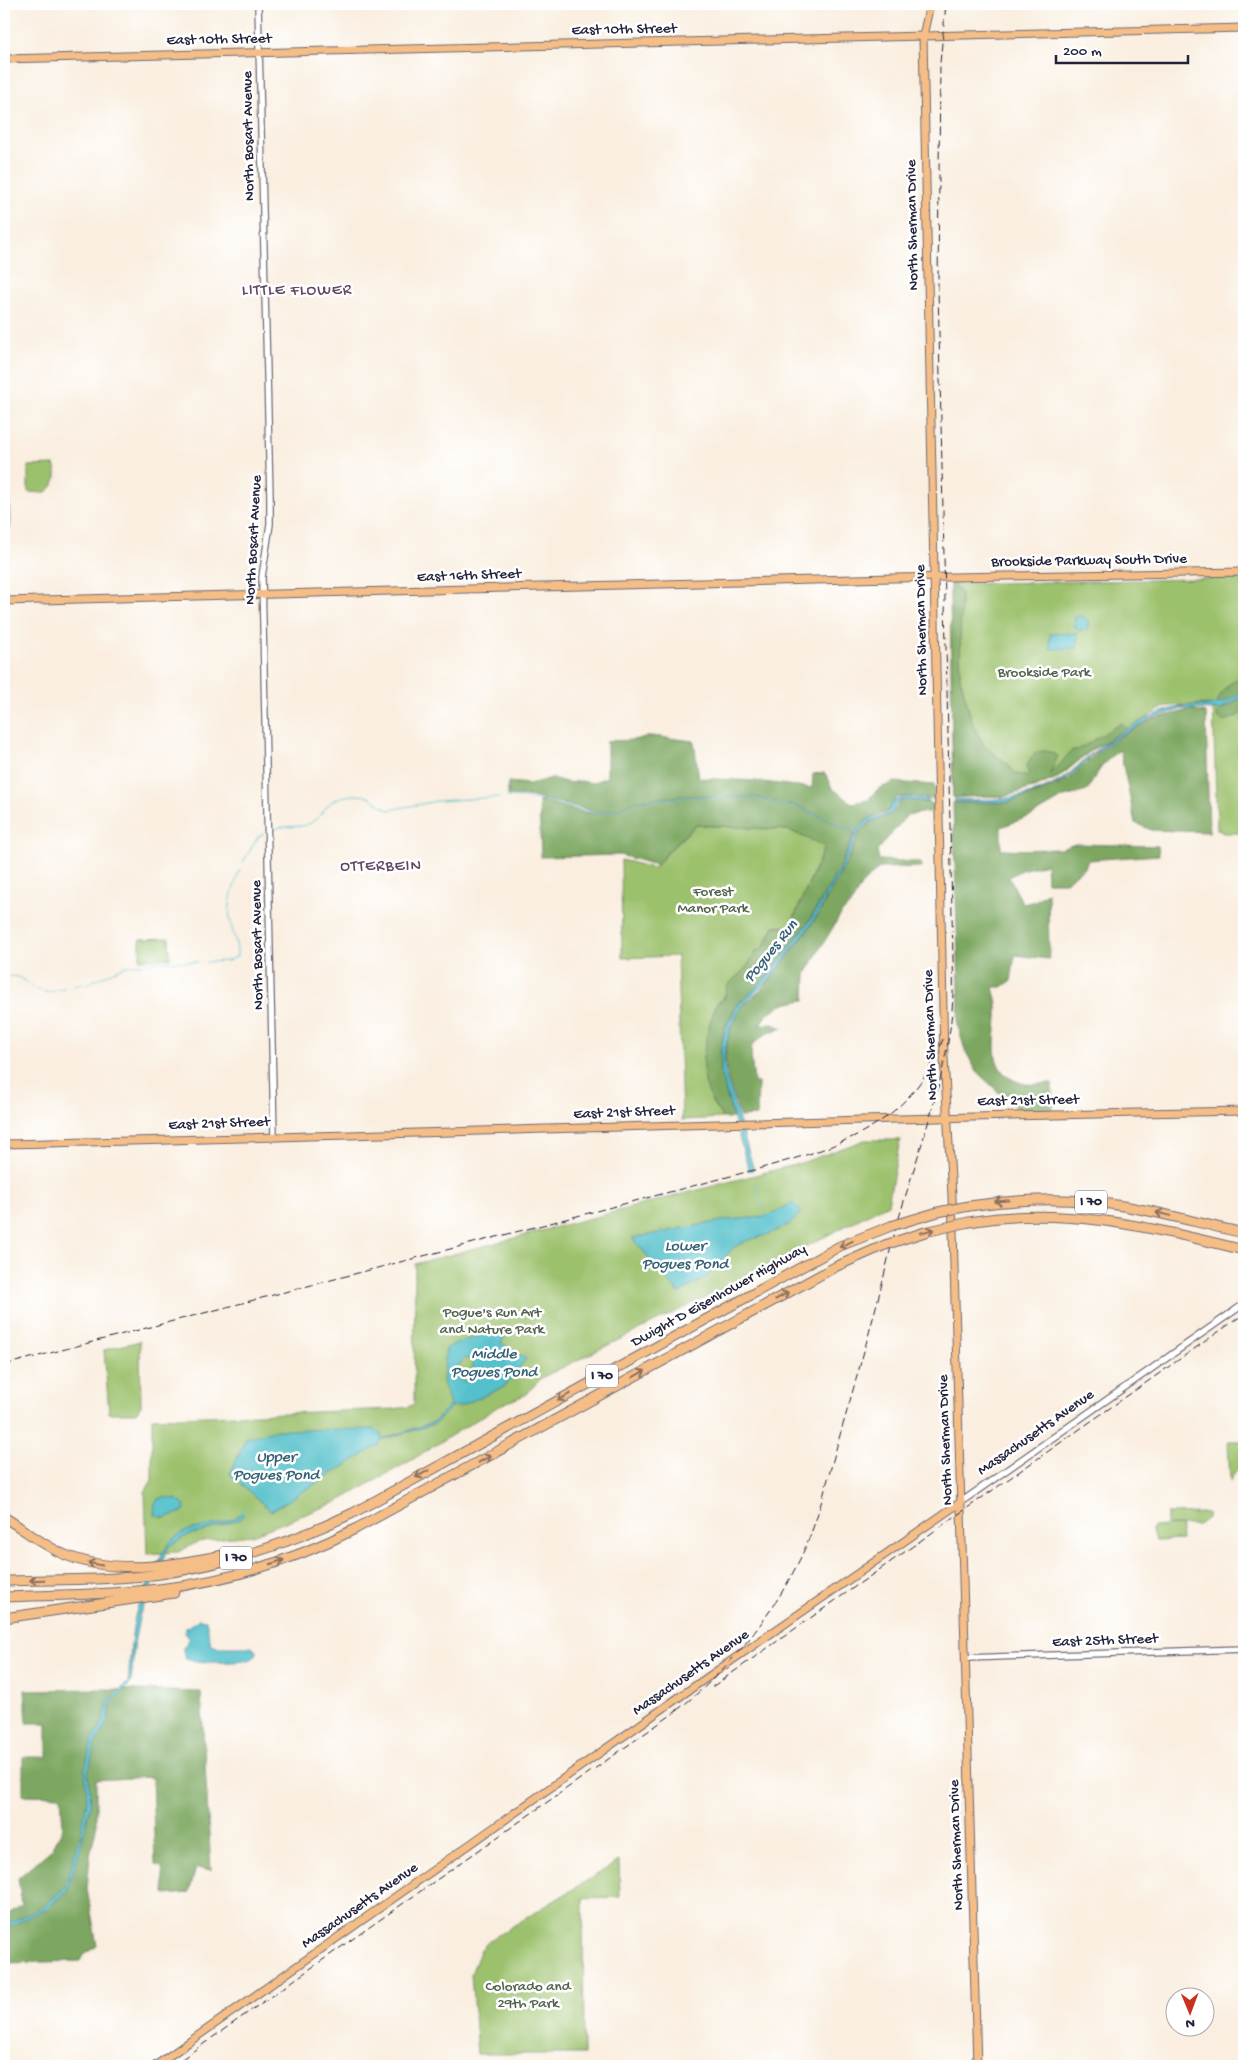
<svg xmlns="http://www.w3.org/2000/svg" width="1248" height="2070" font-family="'Gochi Hand',sans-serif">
<rect width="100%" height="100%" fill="#fff"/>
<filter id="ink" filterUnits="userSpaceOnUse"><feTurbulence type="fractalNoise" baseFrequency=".02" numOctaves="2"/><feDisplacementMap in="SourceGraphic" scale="10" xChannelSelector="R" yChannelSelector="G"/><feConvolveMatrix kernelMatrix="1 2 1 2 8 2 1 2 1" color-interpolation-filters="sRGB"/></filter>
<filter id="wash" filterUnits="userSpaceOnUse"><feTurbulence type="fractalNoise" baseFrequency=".0096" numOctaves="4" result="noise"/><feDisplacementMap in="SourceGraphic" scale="20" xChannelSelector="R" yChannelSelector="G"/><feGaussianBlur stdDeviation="1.12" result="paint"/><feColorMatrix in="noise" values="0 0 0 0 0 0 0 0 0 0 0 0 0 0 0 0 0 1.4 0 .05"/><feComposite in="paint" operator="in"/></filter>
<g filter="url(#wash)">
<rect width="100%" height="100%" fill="#f9eedf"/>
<!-- green -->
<g fill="#9cc16c" stroke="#5f7254">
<path d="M54,465C59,477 55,487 44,493L28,492V466Z"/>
<polygon points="4,495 9,495 10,528 4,528"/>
<polygon points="1244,578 1244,833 1223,833 1217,829 1213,704 1166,706 1093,749 1059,777 1036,787 1005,796 953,797 950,584"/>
<polygon points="696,825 788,830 825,846 790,927 774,926 764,946 756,952 746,968 728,985 723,999 717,1004 710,1023 703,1057 712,1102 723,1118 682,1120 677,956 622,958 621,860 654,868 676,844"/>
<polygon points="169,938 170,958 140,959 140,939"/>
<polygon points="865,1140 900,1140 888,1204 753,1274 543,1377 525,1395 502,1404 410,1461 337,1502 252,1535 223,1538 198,1542 178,1552 147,1554 145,1492 152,1480 152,1418 394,1409 408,1407 414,1404 415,1264 801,1163"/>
<polygon points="140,1341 141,1406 136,1413 109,1413 104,1350"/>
<polygon points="1230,1441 1244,1441 1244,1463 1236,1470 1230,1482 1228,1442"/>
<polygon points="1207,1513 1207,1518 1198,1525 1167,1525 1167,1514"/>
<polygon points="1181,1525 1182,1540 1155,1541 1152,1530 1153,1527"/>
<polygon points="619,1861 620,1897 583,1898 584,2054 477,2054 471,1974 481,1949 490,1940"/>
</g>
<!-- forest -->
<g fill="#7da760" stroke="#50644e">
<path d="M950,584H953L961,594L960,677L973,726L985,747L1007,763L1012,770L1017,774L1028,776L1030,773L1027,768C1030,750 1044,747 1058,756L1050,774L1056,769L1072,750H1078L1121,723L1127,729L1093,749L1059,777L1036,787L1005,796L953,797Z"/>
<path d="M1244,676V689L1230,700L1216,705C1221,691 1229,681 1244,676Z"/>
<path d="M1244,695C1244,715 1242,716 1223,721L1217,717L1218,711L1231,705Z"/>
<path d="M1190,710L1206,713L1209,832L1151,830L1135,823L1120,750C1104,760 1096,774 1087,791L1064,797L1033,815L1001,827V850L1061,849L1075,844L1158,846L1159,855L1088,860L1085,867L1065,882H1047L1046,864L1021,870L1009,877L1023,904L1035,901L1048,892L1049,959L1015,955L1011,981L1002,987H993C994,993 997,1000 997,1006C999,1035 982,1070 1021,1083C1030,1086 1043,1083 1052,1083L1053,1111L1018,1110L977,1072L965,1050L958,1026L959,988L953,803H1007L1042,792L1068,780L1094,755L1121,736L1153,719Z"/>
<path d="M651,736L694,741L699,778L755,781L812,788L813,774L825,773L832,788L852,803L868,800L878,789L895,782L934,785V799C924,799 902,792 894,800C892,803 890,808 888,811L868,819L856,831L796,806L754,797L686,796L635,801L617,809L598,812L529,796H508V782L530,784L552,778L569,783L581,781L592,783L607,777V741L633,740Z"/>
<path d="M686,797L754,798L796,807L855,832L838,871L810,919L769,974L753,991L737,1004L725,1027L721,1048V1075L733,1118H723L712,1102L705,1083L703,1057L710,1022L717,1003L724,999L728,985L746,968L756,952L764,946L774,926L790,927L825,846L788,830L696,825L676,843L656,865L620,855L541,857L539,801C559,803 580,815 600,813C615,812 623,806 636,802C652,798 670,799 686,797Z"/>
<path d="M902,800H910L934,804V811L907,815L877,851L879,860L921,862V867L879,868L861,885L853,901L841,914L818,952L806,974L805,1000C785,1003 770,1006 760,1025L772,1024L783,1028L766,1034L752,1045C750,1058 753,1069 754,1083H758L757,1116L740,1117L728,1079L725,1056L730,1029L734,1020L741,1007L759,992L773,977L817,917L848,860L860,832L871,822L892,814Z"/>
<polygon points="103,1689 201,1692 211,1870 196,1868 189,1893 165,1895 162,1867 155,1865 152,1777 96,1780 96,1828 90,1856 87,1889 97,1946 83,1955 80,1961 4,1963 4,1917 22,1905 18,1878 52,1849 63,1828 61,1796 23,1795 23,1757 47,1757 47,1723 27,1723 25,1690"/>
</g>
<!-- water -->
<g fill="#53c0cb" stroke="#3a7183" fill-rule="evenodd">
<polygon points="1081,616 1088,620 1088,631 1084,629 1079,631 1074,625 1075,617"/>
<polygon points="1077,633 1077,648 1050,649 1050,634"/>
<path d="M1244,690L1243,696L1219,710L1182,709L1152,718L1116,738L1093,754L1067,779L1039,792L1007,802H954V799C993,801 1031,800 1064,778C1074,771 1081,762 1090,755C1111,737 1139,720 1165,711C1198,699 1212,715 1244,690Z"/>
<polygon points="904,797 929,800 929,802 902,800 896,805 891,814 870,822 859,831 843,868 814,920 771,978 742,1005 730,1028 724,1055 726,1077 754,1170 749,1171 721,1075 721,1048 726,1027 738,1005 769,975 811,919 839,870 857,830 869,819 881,816 888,812 893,802"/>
<polygon points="793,1203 802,1212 790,1224 769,1234 746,1241 734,1247 707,1277 679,1293 632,1238 727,1220 765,1217"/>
<path d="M485,1325L503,1330L504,1338L501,1343L526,1359L504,1387L458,1407L452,1406L435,1424L381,1440L379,1445L271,1511L230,1474L246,1438L277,1430L374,1429L382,1435V1439L434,1422L450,1405L443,1381L446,1349L456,1343L480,1336ZM465,1358L472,1361C474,1371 473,1375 465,1382L457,1378V1367Z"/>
<polygon points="164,1497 179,1500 184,1505 185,1511 164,1518 154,1514 155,1504 158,1499"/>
<path d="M241,1513L244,1515L240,1519L202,1532L188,1535L169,1546L140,1614L135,1638L131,1683L111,1703L108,1722L95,1743L88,1773L91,1802L80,1850L67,1891L46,1909L4,1929V1925L42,1908L65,1887L80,1838L87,1802L85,1768L92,1741L104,1721L108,1702L128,1682C131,1657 130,1633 137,1609C141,1595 150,1581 156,1567C162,1554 167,1541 180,1534C199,1524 226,1528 241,1513Z"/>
<path d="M199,1619L206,1620L211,1645L217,1647H252L256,1651V1656C254,1657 252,1659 249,1660C241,1663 194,1663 186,1659C180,1645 184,1649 189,1639L185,1633L186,1628Z"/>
</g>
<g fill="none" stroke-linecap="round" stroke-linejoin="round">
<!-- stream -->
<g stroke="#53c0cb" stroke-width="1">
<polyline points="507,797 527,798 558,803 579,810 598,813 617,810 636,802 686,797 754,798 796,807 856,831"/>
<path d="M271,830C282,825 294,828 306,825C316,822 322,812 329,804C338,795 357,793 369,797C376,800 382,807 389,810L437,801L500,797"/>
<polyline points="243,862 258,837 263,834"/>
<path d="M206,962L228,961L237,956C238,944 233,936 231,924C226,907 234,886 240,870"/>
<path d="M5,978C22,970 27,989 45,992C52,993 58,989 64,988"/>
<polyline points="72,986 89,983 125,966 160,961 198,962"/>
<polyline points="756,1183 760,1196"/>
<polyline points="761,1201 763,1209"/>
<polyline points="764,1213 765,1217"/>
<polyline points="242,1514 245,1506"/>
</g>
</g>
</g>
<g filter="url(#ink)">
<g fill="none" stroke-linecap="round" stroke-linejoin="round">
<!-- minor casing -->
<g stroke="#6d6974" stroke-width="8">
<g id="minor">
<polyline points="258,4 270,497 270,524 262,577 274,1137"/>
<polyline points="961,1502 1244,1304"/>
<polyline points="966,1658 1244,1649"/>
</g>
</g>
<!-- major casing -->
<g stroke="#6d6974" stroke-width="9">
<g id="major">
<polyline points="930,4 923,36 944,1058 952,1196 977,2066"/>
<polyline points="4,59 1244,28"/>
<polyline points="4,601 893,578 1244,572"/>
<path d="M4,1144C417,1135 831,1118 1244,1111"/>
<polyline points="155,2066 692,1688 961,1502"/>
</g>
</g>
<!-- highway casing -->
<g stroke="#6d6974" stroke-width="11">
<g id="highway">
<path d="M969,1206C1022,1198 1076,1197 1129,1207C1168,1214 1206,1225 1244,1233"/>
<path d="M969,1222C1063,1205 1153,1228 1244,1250"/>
<path d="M4,1517C23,1529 42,1544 63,1554C117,1577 182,1564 238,1552"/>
<path d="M4,1581C56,1579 109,1581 160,1574C228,1564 291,1543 353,1513L840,1246L891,1226"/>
<path d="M4,1597C55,1595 108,1595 159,1589C228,1581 295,1560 357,1528L835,1267L885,1245"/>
<polyline points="4,1618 174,1593"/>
</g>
</g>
<!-- minor -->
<use href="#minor" stroke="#fff" stroke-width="5.5"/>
<!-- major -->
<use href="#major" stroke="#f6be87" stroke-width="7"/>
<!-- highway -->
<use href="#highway" stroke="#f6be87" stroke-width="9"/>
<!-- rail -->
<g stroke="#22223b" stroke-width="1" stroke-dasharray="8 4" stroke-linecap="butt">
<path d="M4,1365L758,1169C840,1146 910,1127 943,1039"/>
<polyline points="712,1687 1244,1314"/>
<path d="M676,1711C728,1671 771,1618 800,1559C818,1522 827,1481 838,1442C856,1380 874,1318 889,1255C907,1181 939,1105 950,1029C953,1006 954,983 953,959L938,287L940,63L946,4"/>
<polyline points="172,2066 681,1708"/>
</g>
<!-- highway-bridge casing -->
<g stroke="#6d6974" stroke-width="11" stroke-linecap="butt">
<g id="highway-bridge">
<polyline points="891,1226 938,1212 969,1206"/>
<polyline points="885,1245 925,1232 969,1222"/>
</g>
</g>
<!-- highway-bridge -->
<use href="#highway-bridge" stroke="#f6be87" stroke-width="9"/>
</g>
<!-- one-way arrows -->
<defs><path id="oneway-shaft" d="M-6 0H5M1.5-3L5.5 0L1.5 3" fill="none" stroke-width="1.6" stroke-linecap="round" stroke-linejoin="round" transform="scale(1.25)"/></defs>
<g stroke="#8c7061">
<use href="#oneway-shaft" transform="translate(1002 1201) rotate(175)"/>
<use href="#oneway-shaft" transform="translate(1163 1214) rotate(-167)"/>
<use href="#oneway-shaft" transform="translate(927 1231) rotate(-15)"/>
<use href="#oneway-shaft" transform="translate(846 1244) rotate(155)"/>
<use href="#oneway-shaft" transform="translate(782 1296) rotate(-29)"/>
<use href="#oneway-shaft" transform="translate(639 1374) rotate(-29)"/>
<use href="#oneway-shaft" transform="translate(564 1397) rotate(151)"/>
<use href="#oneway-shaft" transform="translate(485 1459) rotate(-29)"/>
<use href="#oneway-shaft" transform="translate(422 1474) rotate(151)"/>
<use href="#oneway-shaft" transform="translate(277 1562) rotate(-18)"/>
<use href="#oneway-shaft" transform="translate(95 1564) rotate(-169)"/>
<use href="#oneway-shaft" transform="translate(37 1580) rotate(178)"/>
</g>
</g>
<g text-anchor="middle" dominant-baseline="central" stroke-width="5" stroke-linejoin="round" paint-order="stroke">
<!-- shield labels -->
<g fill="#fff" stroke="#646476" stroke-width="1">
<rect x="1075" y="1190.5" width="32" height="23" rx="4"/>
<rect x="586" y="1364.5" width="32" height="23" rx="4"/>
<rect x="220" y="1546.5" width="32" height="23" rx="4"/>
</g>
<g font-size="14" font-weight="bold" fill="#22223b">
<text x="1091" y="1202">I 70</text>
<text x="602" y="1376">I 70</text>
<text x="236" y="1558">I 70</text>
</g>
<!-- street labels -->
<g font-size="15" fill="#22223b" stroke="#fff">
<text transform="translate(624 30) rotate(-1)">East 10th Street</text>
<text transform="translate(219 40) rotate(-1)">East 10th Street</text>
<text transform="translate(249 136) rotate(-91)">North Bosart Avenue</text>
<text transform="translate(913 225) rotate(-91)">North Sherman Drive</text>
<text transform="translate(254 540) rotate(-87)">North Bosart Avenue</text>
<text transform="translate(1089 561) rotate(-1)">Brookside Parkway South Drive</text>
<text transform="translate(469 576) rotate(-2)">East 16th Street</text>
<text transform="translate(922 630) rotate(-91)">North Sherman Drive</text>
<text transform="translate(258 945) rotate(-91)">North Bosart Avenue</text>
<text transform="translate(931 1035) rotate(-92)">North Sherman Drive</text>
<text transform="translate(1028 1101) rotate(-1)">East 21st Street</text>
<text transform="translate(624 1113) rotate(-2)">East 21st Street</text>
<text transform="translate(219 1124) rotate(-2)">East 21st Street</text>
<text transform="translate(719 1296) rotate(-29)">Dwight D Eisenhower Highway</text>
<text transform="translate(1036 1433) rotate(-35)">Massachusetts Avenue</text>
<text transform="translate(946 1440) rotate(-92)">North Sherman Drive</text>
<text transform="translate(1105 1641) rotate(-2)">East 25th Street</text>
<text transform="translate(691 1673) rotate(-35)">Massachusetts Avenue</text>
<text transform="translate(957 1845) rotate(-92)">North Sherman Drive</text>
<text transform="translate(360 1906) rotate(-35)">Massachusetts Avenue</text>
</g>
<!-- park labels -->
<g font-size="15" fill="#53624f" stroke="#fff">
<text x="1044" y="673">Brookside Park</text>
<text x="713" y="892">Forest<tspan x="713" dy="17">Manor Park</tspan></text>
<text x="492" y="1313">Pogue's Run Art<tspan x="492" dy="17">and Nature Park</tspan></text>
<text x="528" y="1987">Colorado and<tspan x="528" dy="17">29th Park</tspan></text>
</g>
<!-- neighbourhood labels -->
<g font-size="16" letter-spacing="1" fill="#624763" stroke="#fff">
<text x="297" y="291">LITTLE FLOWER</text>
<text x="381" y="867">OTTERBEIN</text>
</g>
<!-- water labels -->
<g font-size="16" font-style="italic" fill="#366175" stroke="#fff">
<text transform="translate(772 952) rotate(-51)">Pogues Run</text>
<text x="685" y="1247">Lower<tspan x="685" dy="18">Pogues Pond</tspan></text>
<text x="494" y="1355">Middle<tspan x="494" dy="18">Pogues Pond</tspan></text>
<text x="276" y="1458">Upper<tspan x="276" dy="18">Pogues Pond</tspan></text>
</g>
</g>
<!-- margin -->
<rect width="1248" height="2070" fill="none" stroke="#fff" stroke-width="20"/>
<!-- north arrow -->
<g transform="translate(1190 2012) rotate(179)"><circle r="24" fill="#ffffff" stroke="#a7a7b1"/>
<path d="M0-4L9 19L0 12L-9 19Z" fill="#c8321e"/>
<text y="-8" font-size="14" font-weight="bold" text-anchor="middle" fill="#22223b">N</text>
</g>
<!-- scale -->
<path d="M1056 55v8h132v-8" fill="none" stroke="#22223b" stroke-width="2.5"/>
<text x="1063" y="55" font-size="15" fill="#22223b" stroke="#ffffff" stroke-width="4" paint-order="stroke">200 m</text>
</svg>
